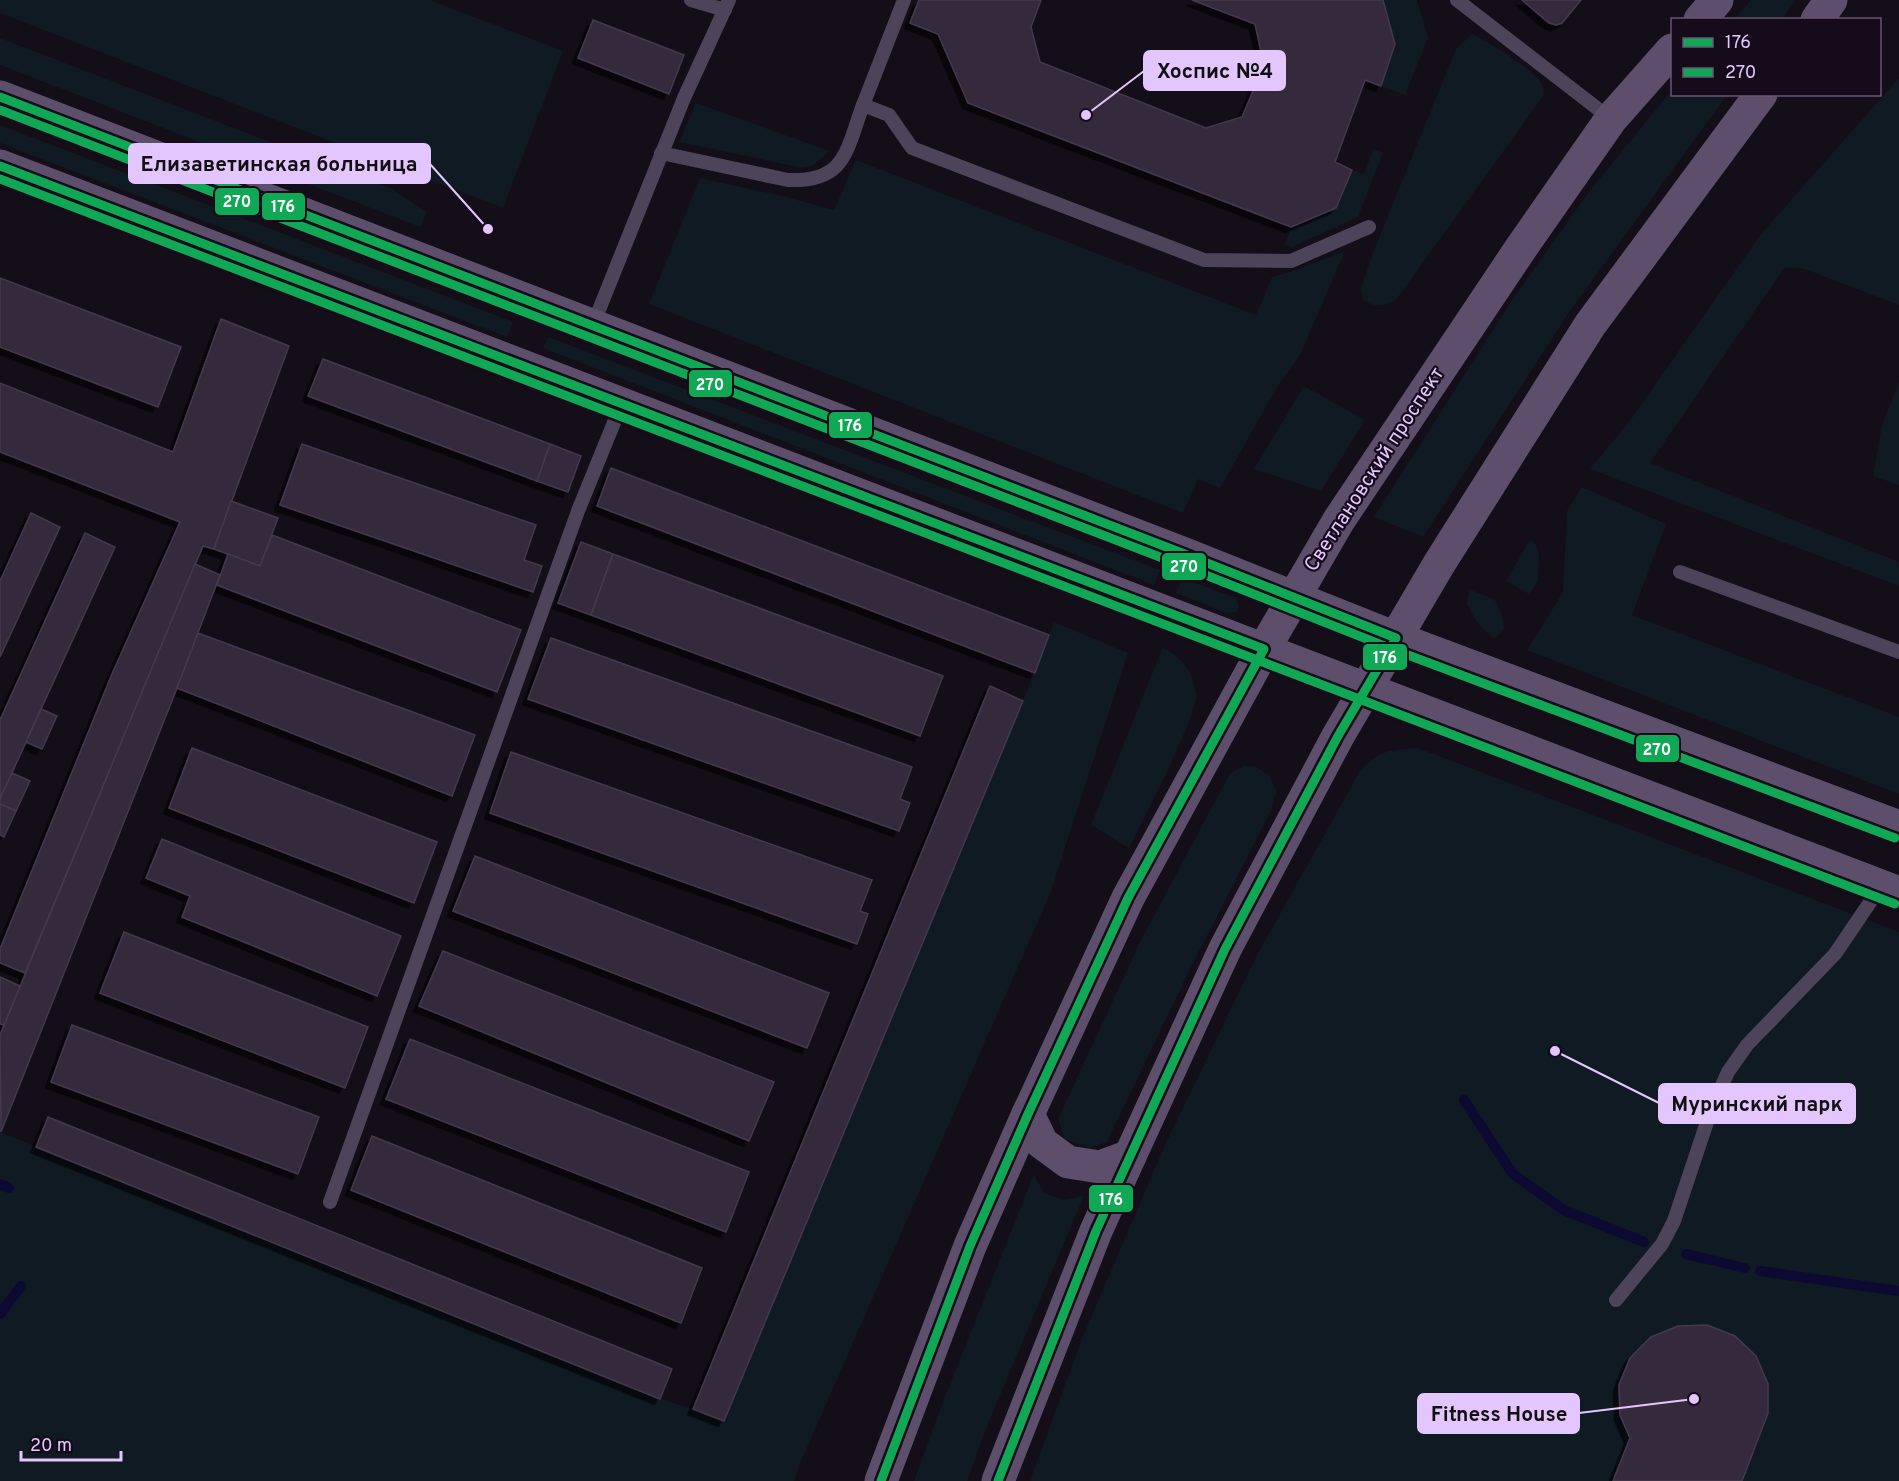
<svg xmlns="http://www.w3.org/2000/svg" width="1899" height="1481" font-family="Overpass,sans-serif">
<defs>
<filter id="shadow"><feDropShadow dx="-5.5" dy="5.5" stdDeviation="0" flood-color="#0009"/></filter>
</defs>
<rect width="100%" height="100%" fill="#140e18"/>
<!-- green -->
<g fill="#0f1a23">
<polygon points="0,0 430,0 563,51 503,208 0,13"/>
<polygon points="1383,0 1417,0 1428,38 1405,95 1381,86"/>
<polygon points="1751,0 1796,0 1782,19 1734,19"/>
<path d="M1472,34C1488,42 1536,70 1542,85C1544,88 1544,92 1544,95L1396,300C1383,306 1376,308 1363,300L1361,287L1374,250L1456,49Z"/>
<polygon points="0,38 390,188 427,212 420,227 0,65"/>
<polygon points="1899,78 1899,305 1805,269 1785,267 1650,463 1899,562 1899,586 1590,469 1626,426 1761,234"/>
<polygon points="1672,90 1672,94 1727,95 1570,311 1423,537 1374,517 1514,297 1591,189"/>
<polygon points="696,103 830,151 813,165 803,168 679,142"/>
<polygon points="0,125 513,322 507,337 0,143"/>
<polygon points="1373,149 1383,153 1358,217 1292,247 1285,244 1291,227 1336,208 1352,170 1364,174"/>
<polygon points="856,160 1256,315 1272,277 1293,271 1345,251 1300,355 1279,384 1220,488 1198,479 1183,513 649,304 700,178 783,196 834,210"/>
<polygon points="548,337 1160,570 1154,585 543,348"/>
<polygon points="1899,382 1899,485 1873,476 1882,425"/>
<polygon points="1304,386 1365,420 1321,491 1254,469"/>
<polygon points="1582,487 1666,524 1632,615 1899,717 1899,794 1527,650 1563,592 1567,511"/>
<polygon points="1530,540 1536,544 1539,554 1538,581 1529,594 1506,581"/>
<polygon points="1182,578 1236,598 1239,607 1236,612 1227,613 1176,593"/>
<polygon points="1469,589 1495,600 1502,615 1504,629 1494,639 1476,621 1467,604"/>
<polygon points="1054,622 1128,653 1050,894 799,1466 794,1481 0,1481 0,1132 564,1360 597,1361 667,1401 693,1409 724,1421 1023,701"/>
<path d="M1163,647C1182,658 1193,671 1196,694C1198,716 1142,821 1129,848L1091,825Z"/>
<path d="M1418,748L1899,932V1481H1030L1083,1336L1164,1147L1257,955L1360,771C1381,749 1389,750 1418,748Z"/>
<polygon points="1243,766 1255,766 1270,776 1276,791 1272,809 1192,965 1107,1142 1089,1148 1065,1139 1058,1119 1140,942 1230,773"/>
<polygon points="1034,1174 1044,1193 1064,1200 1084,1196 988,1424 967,1481 914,1481 941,1407"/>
</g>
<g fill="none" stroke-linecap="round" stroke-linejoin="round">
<!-- stream -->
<g stroke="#0c0933" stroke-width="10">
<polyline points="1464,1100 1513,1174 1564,1210 1644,1242"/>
<polyline points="0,1184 9,1188"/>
<polyline points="1686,1254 1745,1268"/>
<polyline points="1760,1271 1899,1291"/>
<polyline points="0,1314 21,1286"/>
</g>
</g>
<!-- building -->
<g fill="#342b3b" stroke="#44384c" stroke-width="1.5" filter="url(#shadow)">
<polygon points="919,0 1041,0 1031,27 1040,62 1206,128 1242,117 1264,65 1255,24 1192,0 1383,0 1395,44 1381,86 1365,80 1335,162 1352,170 1336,208 1291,227 968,103 938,34 910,23"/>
<polygon points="1522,0 1581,0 1562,23 1556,25 1549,23"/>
<polygon points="593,20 684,55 669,94 578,58"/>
<polygon points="0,278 181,347 158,407 0,347"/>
<polygon points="221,319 289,346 214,549 203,546 25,973 0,963 0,949 112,674 180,522 0,452 0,383 173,452"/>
<polygon points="323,359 550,444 537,481 308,396"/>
<polygon points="302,444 536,525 524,560 542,566 533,592 280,505"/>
<polygon points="550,444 581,456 568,492 537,481"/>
<polygon points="611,468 1049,635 1035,673 597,506"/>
<polygon points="231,501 278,518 260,566 214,549"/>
<polygon points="31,513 60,527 0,657 0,581"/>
<polygon points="85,533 115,547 0,799 0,720"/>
<polygon points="272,535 521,630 497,692 217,585 228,554 260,566"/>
<polygon points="581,542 613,554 591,615 558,603"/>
<polygon points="613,554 943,676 920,736 591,615"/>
<polygon points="195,564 220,575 177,688 1,1132 0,1035"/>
<polygon points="198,633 475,735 452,796 177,688"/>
<polygon points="551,638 912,767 900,799 910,803 899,831 528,699"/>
<polygon points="990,686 1023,701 724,1421 693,1409"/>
<polygon points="41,709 57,716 42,749 26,742"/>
<polygon points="192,748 437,842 414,903 169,808"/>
<polygon points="511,752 872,880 860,911 868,914 857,944 490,813"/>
<polygon points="12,773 30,781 16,811 0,804 0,799"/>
<polygon points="0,804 16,811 4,837 0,835"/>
<polygon points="162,839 401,936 377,996 182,917 190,896 146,878"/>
<polygon points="475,856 829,993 807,1048 453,911"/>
<polygon points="124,932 368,1027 345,1088 100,993"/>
<polygon points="443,951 774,1082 749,1141 419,1006"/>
<polygon points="0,977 20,986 4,1025 0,1024"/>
<polygon points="72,1025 319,1117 298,1174 51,1082"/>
<polygon points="410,1039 749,1172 726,1232 386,1099"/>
<polygon points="48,1117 672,1369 660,1399 36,1147"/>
<polygon points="372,1136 702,1268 681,1323 351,1190"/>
<polygon points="1707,1325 1735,1336 1756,1356 1768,1384 1768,1413 1742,1481 1613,1481 1630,1438 1620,1415 1619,1385 1630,1358 1651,1337 1678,1326"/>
</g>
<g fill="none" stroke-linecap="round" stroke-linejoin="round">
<!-- service -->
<g stroke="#4d4459" stroke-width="14">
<polyline points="691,0 725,10"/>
<polyline points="1457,0 1611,119"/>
<polyline points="863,105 904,0"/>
<path d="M661,153L788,180C846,182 846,151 863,105L889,115L912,148L1204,260L1291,261L1369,227"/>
<polyline points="593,325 684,98 729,0"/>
<polyline points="1680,572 1899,652"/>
<polyline points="330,1202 578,511 622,403"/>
<polyline points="1616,1300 1662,1244 1674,1221 1711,1110 1728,1072 1747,1045 1835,954 1881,886"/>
</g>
<!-- secondary -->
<g stroke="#5d4f6c" stroke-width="33">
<polyline points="1700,20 1717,0"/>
<polyline points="1817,20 1831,0"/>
<polyline points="0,97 1182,553 1396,638 1899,827"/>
<polyline points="0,166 1899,893"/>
<polyline points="1028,1114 1042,1143 1068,1162 1100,1167 1130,1156"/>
<polyline points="881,1481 970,1246 1028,1114 1128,898 1264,649 1339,520 1521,248 1611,119 1672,50"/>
<polyline points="998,1481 1096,1231 1130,1156 1225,949 1338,736 1439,564 1590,325 1761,94"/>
</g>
<!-- bus-1 casing -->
<g stroke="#150b1b" stroke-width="14">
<g id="bus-1">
<polyline points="0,97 1182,553 1396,638 1338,736 1225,949 1096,1231 998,1481"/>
<polyline points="0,166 1264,649 1128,898 1028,1114 970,1246 881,1481"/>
</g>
</g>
<!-- bus-2 casing -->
<g stroke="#150b1b" stroke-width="14">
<g id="bus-2">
<polyline points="0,110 1178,564 1392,649 1895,838"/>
<polyline points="0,179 1895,904"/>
</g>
</g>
<!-- bus-1 -->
<use href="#bus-1" stroke="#10a855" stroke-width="9"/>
<!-- bus-2 -->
<use href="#bus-2" stroke="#10a855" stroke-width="9"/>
</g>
<g text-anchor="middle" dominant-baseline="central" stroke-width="4.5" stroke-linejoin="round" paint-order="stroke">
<!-- street labels -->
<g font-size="20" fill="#e4c6fe" stroke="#150b1b">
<text transform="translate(1375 470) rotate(-57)">Светлановский проспект</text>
</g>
</g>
<!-- callouts -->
<path fill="none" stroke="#e4c6fe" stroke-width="2" d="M1086 115L1144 71M488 229L430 164M1555 1051L1659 1103M1694 1399L1579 1413"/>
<g fill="#e4c6fe" stroke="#150b1b" stroke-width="2">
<circle cx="1086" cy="115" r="6"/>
<circle cx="488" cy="229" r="6"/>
<circle cx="1555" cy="1051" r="6"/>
<circle cx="1694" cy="1399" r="6"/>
</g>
<g fill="#e4c6fe" stroke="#e4c6fe" stroke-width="2">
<rect x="1144" y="51" width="141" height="39" rx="6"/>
<rect x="129" y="144" width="301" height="39" rx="6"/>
<rect x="1659" y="1084" width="196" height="39" rx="6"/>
<rect x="1418" y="1394" width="161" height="39" rx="6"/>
</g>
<g font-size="21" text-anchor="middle" font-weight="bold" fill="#111">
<text x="1215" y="78">Хоспис №4</text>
<text x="279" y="171">Елизаветинская больница</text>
<text x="1757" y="1111">Муринский парк</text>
<text x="1499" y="1421">Fitness House</text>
</g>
<g stroke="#150b1b" stroke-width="2">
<rect x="214" y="187" width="46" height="29" rx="6" fill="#10a855"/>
<rect x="261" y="192" width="45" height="29" rx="6" fill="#10a855"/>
<rect x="688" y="369" width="45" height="29" rx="6" fill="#10a855"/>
<rect x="828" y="411" width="45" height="28" rx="6" fill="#10a855"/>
<rect x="1161" y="552" width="46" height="29" rx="6" fill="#10a855"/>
<rect x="1362" y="643" width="46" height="28" rx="6" fill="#10a855"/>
<rect x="1635" y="734" width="45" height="29" rx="6" fill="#10a855"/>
<rect x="1088" y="1184" width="46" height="29" rx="6" fill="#10a855"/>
</g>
<g font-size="16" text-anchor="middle" font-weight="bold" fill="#fff">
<text x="237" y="207">270</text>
<text x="283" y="212">176</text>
<text x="710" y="390">270</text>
<text x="850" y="431">176</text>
<text x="1184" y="572">270</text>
<text x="1385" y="663">176</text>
<text x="1657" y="755">270</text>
<text x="1111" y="1205">176</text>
</g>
<!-- legend -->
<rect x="1671" y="18" width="210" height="78" fill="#150b1b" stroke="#685676" stroke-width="1.5"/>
<rect x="1683" y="38" width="30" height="9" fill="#10a855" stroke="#685676" stroke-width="1.5"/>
<text x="1725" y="48" font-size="18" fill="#e4c6fe">176</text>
<rect x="1683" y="68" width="30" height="9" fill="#10a855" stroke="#685676" stroke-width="1.5"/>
<text x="1725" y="78" font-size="18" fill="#e4c6fe">270</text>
<!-- scale -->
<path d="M21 1451v9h100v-9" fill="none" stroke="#e4c6fe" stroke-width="3"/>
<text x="30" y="1451" font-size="18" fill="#e4c6fe" stroke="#150b1b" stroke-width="4.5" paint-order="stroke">20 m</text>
</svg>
